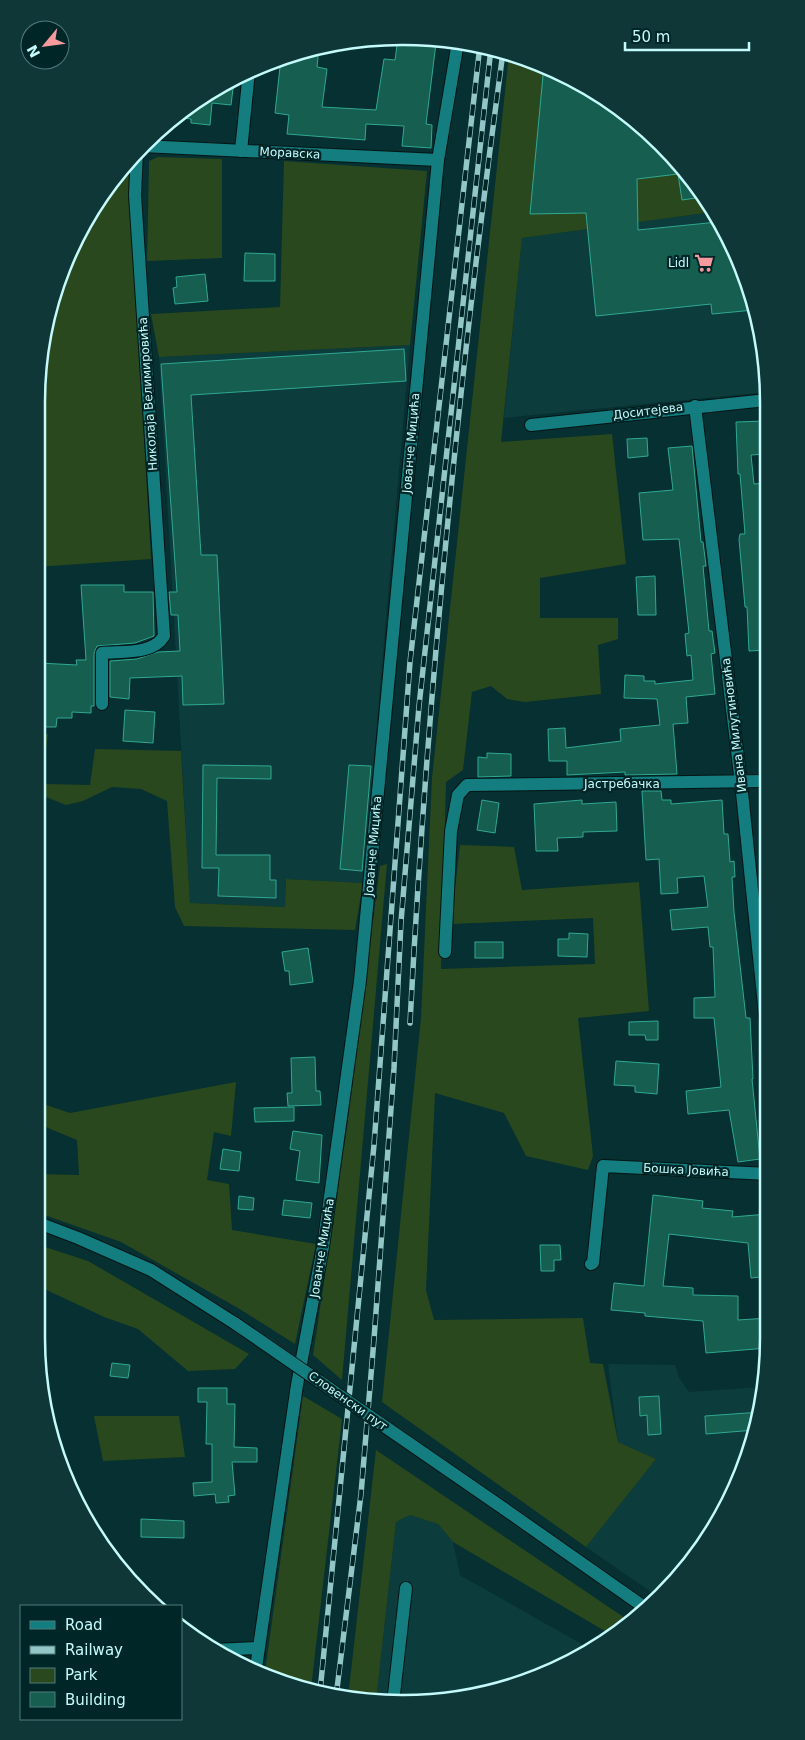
<svg xmlns="http://www.w3.org/2000/svg" width="805" height="1740" font-family="'DejaVu Sans',sans-serif">
<rect width="100%" height="100%" fill="#063031"/>
<!-- built -->
<g fill="#0d3c3d">
<polygon points="712,212 741,262 766,354 766,392 504,418 522,238"/>
<polygon points="410,345 363,883 286,879 285,907 190,903 159,357"/>
<polygon points="608,1364 675,1365 679,1378 689,1392 764,1387 762,1409 741,1477 678,1579 657,1596 586,1547 656,1459 618,1442"/>
<polygon points="410,1515 438,1524 453,1542 460,1575 592,1650 585,1655 474,1697 402,1704 376,1701 396,1522"/>
</g>
<!-- green -->
<g fill="#2a481e">
<polygon points="509,54 542,64 625,112 693,179 712,212 522,238 501,442 612,434 626,564 540,578 540,618 618,618 618,639 598,645 601,694 525,702 507,699 491,686 472,692 463,770 446,782 441,969 595,964 593,918 451,924 460,845 514,847 522,890 639,882 649,1011 578,1018 593,1156 588,1170 526,1156 504,1113 435,1093 426,1290 434,1320 583,1318 590,1363 603,1364 618,1442 656,1459 586,1547 382,1402 421,1018 432,778"/>
<polygon points="158,157 222,159 222,258 147,261 149,166 149,161"/>
<polygon points="284,161 427,171 410,345 159,357 151,314 280,307"/>
<polygon points="128,163 151,559 36,567 36,402 43,331 64,263 98,199"/>
<polygon points="36,734 48,734 42,784 90,785 95,749 181,751 190,903 285,907 286,879 363,883 355,930 184,926 175,907 167,801 141,789 112,787 83,801 66,805 36,793"/>
<polygon points="387,864 342,1380 313,1355 347,1128 380,866"/>
<polygon points="36,1063 38,1064 43,1104 70,1113 236,1082 231,1136 214,1132 207,1180 229,1184 232,1230 316,1244 295,1344 238,1308 121,1242 36,1212 36,1174 79,1175 77,1140 36,1123"/>
<polygon points="36,1244 88,1261 249,1354 235,1369 188,1371 138,1329 104,1317 36,1285"/>
<polygon points="303,1396 342,1419 311,1689 265,1672"/>
<polygon points="94,1416 179,1416 185,1457 103,1461"/>
<polygon points="376,1450 628,1620 610,1634 453,1542 438,1524 410,1515 396,1522 376,1701 348,1698"/>
</g>
<!-- building -->
<g fill="#165e50" stroke="#30a892">
<polygon points="398,38 436,43 426,124 432,125 431,148 402,146 404,126 366,124 365,140 287,134 289,115 275,113 281,58 319,47 317,67 327,69 322,107 376,110 384,59 395,60"/>
<polygon points="544,65 625,112 693,179 703,197 682,200 678,174 637,179 638,230 718,222 741,262 754,310 712,314 711,304 596,316 586,213 530,214"/>
<polygon points="234,80 231,105 212,103 210,125 191,123 191,119 176,117 199,98"/>
<polygon points="245,253 275,254 275,281 244,281"/>
<polygon points="205,274 208,301 175,304 173,288 177,287 176,277"/>
<polygon points="404,349 406,381 191,395 201,555 217,555 224,704 183,705 182,676 130,678 129,699 110,697 110,661 137,659 158,652 180,651 178,615 171,615 169,592 177,592 161,364"/>
<polygon points="766,421 766,454 751,455 754,484 766,483 766,514 762,514 766,556 767,650 749,651 747,607 745,607 739,539 740,534 745,534 740,474 738,474 736,422"/>
<polygon points="647,438 648,456 628,458 627,439"/>
<polygon points="692,446 701,542 703,542 706,566 703,566 709,631 712,631 715,653 711,654 715,694 686,697 688,723 673,724 677,774 625,775 625,772 567,775 567,761 549,761 548,729 565,728 566,748 621,741 620,729 660,725 657,699 624,698 625,675 644,676 644,681 655,681 655,684 693,680 691,655 687,656 685,634 689,633 679,539 643,540 639,493 673,490 668,448"/>
<polygon points="655,576 656,615 638,615 636,577"/>
<polygon points="81,585 124,585 124,592 153,592 154,636 135,643 97,646 94,653 94,706 91,706 91,713 72,712 72,718 57,718 56,727 36,727 39,663 77,665 76,660 86,660"/>
<polygon points="125,710 155,712 153,743 123,741"/>
<polygon points="487,753 511,754 511,776 478,777 478,757 487,758"/>
<polygon points="203,765 271,766 271,779 217,778 216,855 270,855 270,880 276,880 276,898 218,896 219,868 202,868"/>
<polygon points="349,765 371,766 362,871 340,869"/>
<polygon points="642,791 661,791 662,800 671,800 671,804 722,800 724,834 728,834 730,862 734,861 735,877 732,877 734,912 746,1018 750,1018 753,1079 752,1079 760,1159 738,1162 729,1110 688,1114 686,1091 721,1087 714,1018 694,1018 694,998 715,997 713,947 710,947 708,927 672,930 670,910 708,907 704,876 677,878 678,893 661,894 659,859 646,860"/>
<polygon points="482,800 499,803 495,833 477,830"/>
<polygon points="582,800 582,804 616,802 617,831 583,832 583,837 557,838 558,851 536,851 534,804"/>
<polygon points="569,933 588,934 587,957 558,956 558,939 569,939"/>
<rect x="475" y="942" width="28" height="16"/>
<polygon points="308,948 313,982 290,985 289,971 285,971 282,952"/>
<polygon points="658,1021 658,1040 646,1040 645,1035 629,1035 629,1022"/>
<polygon points="315,1057 316,1091 320,1091 321,1105 288,1106 287,1093 292,1093 291,1058"/>
<polygon points="616,1061 659,1064 657,1094 635,1092 635,1086 614,1085"/>
<polygon points="294,1107 294,1121 255,1122 254,1108"/>
<polygon points="293,1131 322,1135 319,1183 296,1180 300,1151 290,1149"/>
<polygon points="223,1149 241,1152 239,1171 220,1169"/>
<polygon points="653,1195 703,1201 702,1208 733,1211 732,1217 768,1214 769,1276 751,1278 748,1243 669,1234 663,1286 693,1288 693,1295 738,1296 738,1320 769,1318 768,1348 706,1353 703,1321 645,1316 645,1313 611,1310 614,1283 644,1286"/>
<polygon points="239,1196 254,1198 253,1210 238,1209"/>
<polygon points="284,1200 312,1203 310,1218 282,1215"/>
<polygon points="540,1245 560,1245 561,1260 554,1260 554,1271 541,1271"/>
<polygon points="112,1363 130,1365 128,1378 110,1376"/>
<polygon points="198,1388 227,1388 227,1404 235,1404 234,1447 257,1448 257,1462 232,1462 235,1495 228,1496 229,1502 216,1503 215,1494 194,1496 193,1483 212,1482 212,1444 206,1444 207,1402 198,1402"/>
<polygon points="659,1396 661,1434 648,1435 647,1415 640,1416 639,1397"/>
<polygon points="761,1412 755,1430 706,1434 705,1416"/>
<polygon points="141,1519 184,1521 184,1538 141,1537"/>
</g>
<g fill="none" stroke-linecap="round" stroke-linejoin="round">
<!-- minor casing -->
<g stroke="#061515" stroke-width="14">
<g id="minor">
<polyline points="142,146 438,160"/>
<polyline points="241,151 249,71"/>
<polyline points="695,406 741,783 768,1044"/>
<polyline points="531,425 766,400"/>
<path d="M102,704V653C122,651 153,655 164,636L135,195L137,151"/>
<polyline points="445,952 451,831 458,795 467,785 767,781"/>
<polyline points="36,1222 78,1238 151,1270 236,1324"/>
<polyline points="591,1264 593,1263 603,1166 768,1174"/>
<polyline points="503,1508 644,1607"/>
<polyline points="214,1650 258,1648"/>
<polyline points="256,1668 297,1385 323,1247 360,981 438,160 458,42"/>
<polyline points="393,1703 406,1588"/>
</g>
</g>
<!-- minor -->
<use href="#minor" stroke="#137d7f" stroke-width="12"/>
<!-- rail casing -->
<g stroke="#93c6c7" stroke-width="5.5">
<g id="rail">
<path d="M410,1023C427,698 459,374 503,52"/>
<polyline points="320,1692 374,1145 410,662 480,45"/>
<polyline points="336,1697 361,1494 374,1339 394,1068 401,922 419,706 491,48"/>
</g>
</g>
<!-- rail -->
<use href="#rail" stroke="#002627" stroke-width="4" stroke-dasharray="11" stroke-linecap="butt"/>
<!-- minor-bridge casing -->
<g stroke="#061515" stroke-width="14" stroke-linecap="butt">
<polyline id="minor-bridge" points="236,1324 503,1508"/>
</g>
<!-- minor-bridge -->
<use href="#minor-bridge" stroke="#137d7f" stroke-width="12"/>
</g>
<!-- icons -->
<defs>
<g id="supermarket-bare" transform="scale(1.5)"><path d="M-6-5.5h2.5l.6 2H6L4.5 2H-2.5L-4.4-4H-6ZM-1.5 3.2a1.3 1.3 0 1 0 .1 0ZM3 3.2a1.3 1.3 0 1 0 .1 0Z" fill="#f59b9e" stroke="#002627" stroke-width="2.5" paint-order="stroke"/></g>
</defs>
<g fill-rule="evenodd">
<use href="#supermarket-bare" x="704" y="263"/>
</g>
<g text-anchor="middle" dominant-baseline="central" stroke-width="4.5" stroke-linejoin="round" paint-order="stroke">
<!-- street labels -->
<g font-size="12" fill="#c4fafb" stroke="#002627">
<text transform="translate(290 153) rotate(3)">Моравска</text>
<text transform="translate(148 394) rotate(-94)">Николаја Велимировића</text>
<text transform="translate(648 411) rotate(-7)">Доситејева</text>
<text transform="translate(411 443) rotate(-85)">Јованче Мицића</text>
<text transform="translate(734 725) rotate(-97)">Ивана Милутиновића</text>
<text x="622" y="784">Јастребачка</text>
<text transform="translate(373 846) rotate(-85)">Јованче Мицића</text>
<text transform="translate(686 1170) rotate(3)">Бошка Јовића</text>
<text transform="translate(322 1248) rotate(-81)">Јованче Мицића</text>
<text transform="translate(348 1401) rotate(35)">Словенски пут</text>
</g>
<!-- poi labels -->
<g font-size="12" fill="#c4fafb" stroke="#002627" text-anchor="end">
<text x="689" y="263">Lidl</text>
</g>
</g>
<!-- crop -->
<path d="M0 0H805V1740H0ZM402 45H403A357 357 0 0 1 760 402V1338A357 357 0 0 1 403 1695H402A357 357 0 0 1 45 1338V402A357 357 0 0 1 402 45Z" fill="#103738" fill-rule="evenodd"/>
<path fill="none" stroke="#c4fafb" stroke-width="2.5" d="M402 45H403A357 357 0 0 1 760 402V1338A357 357 0 0 1 403 1695H402A357 357 0 0 1 45 1338V402A357 357 0 0 1 402 45Z"/>
<!-- legend -->
<rect x="20" y="1605" width="162" height="115" fill="#002627" stroke="#4e7b7c"/>
<rect x="30" y="1621" width="25" height="8" fill="#137d7f" stroke="#4e7b7c"/>
<text x="65" y="1630" font-size="15" fill="#c4fafb">Road</text>
<rect x="30" y="1646" width="25" height="8" fill="#93c6c7" stroke="#4e7b7c"/>
<text x="65" y="1655" font-size="15" fill="#c4fafb">Railway</text>
<rect x="30" y="1668" width="25" height="15" fill="#2a481e" stroke="#4e7b7c"/>
<text x="65" y="1680" font-size="15" fill="#c4fafb">Park</text>
<rect x="30" y="1692" width="25" height="15" fill="#165e50" stroke="#4e7b7c"/>
<text x="65" y="1705" font-size="15" fill="#c4fafb">Building</text>
<!-- north arrow -->
<g transform="translate(45 45) rotate(241)"><circle r="24" fill="#002627" stroke="#4e7b7c"/>
<path d="M0-4L9 19L0 12L-9 19Z" fill="#f59b9e"/>
<text y="-8" font-size="14" font-weight="bold" text-anchor="middle" fill="#c4fafb">N</text>
</g>
<!-- scale -->
<path d="M625 42v8h124v-8" fill="none" stroke="#c4fafb" stroke-width="2.5"/>
<text x="632" y="42" font-size="15" fill="#c4fafb" stroke="#002627" stroke-width="4" paint-order="stroke">50 m</text>
</svg>
